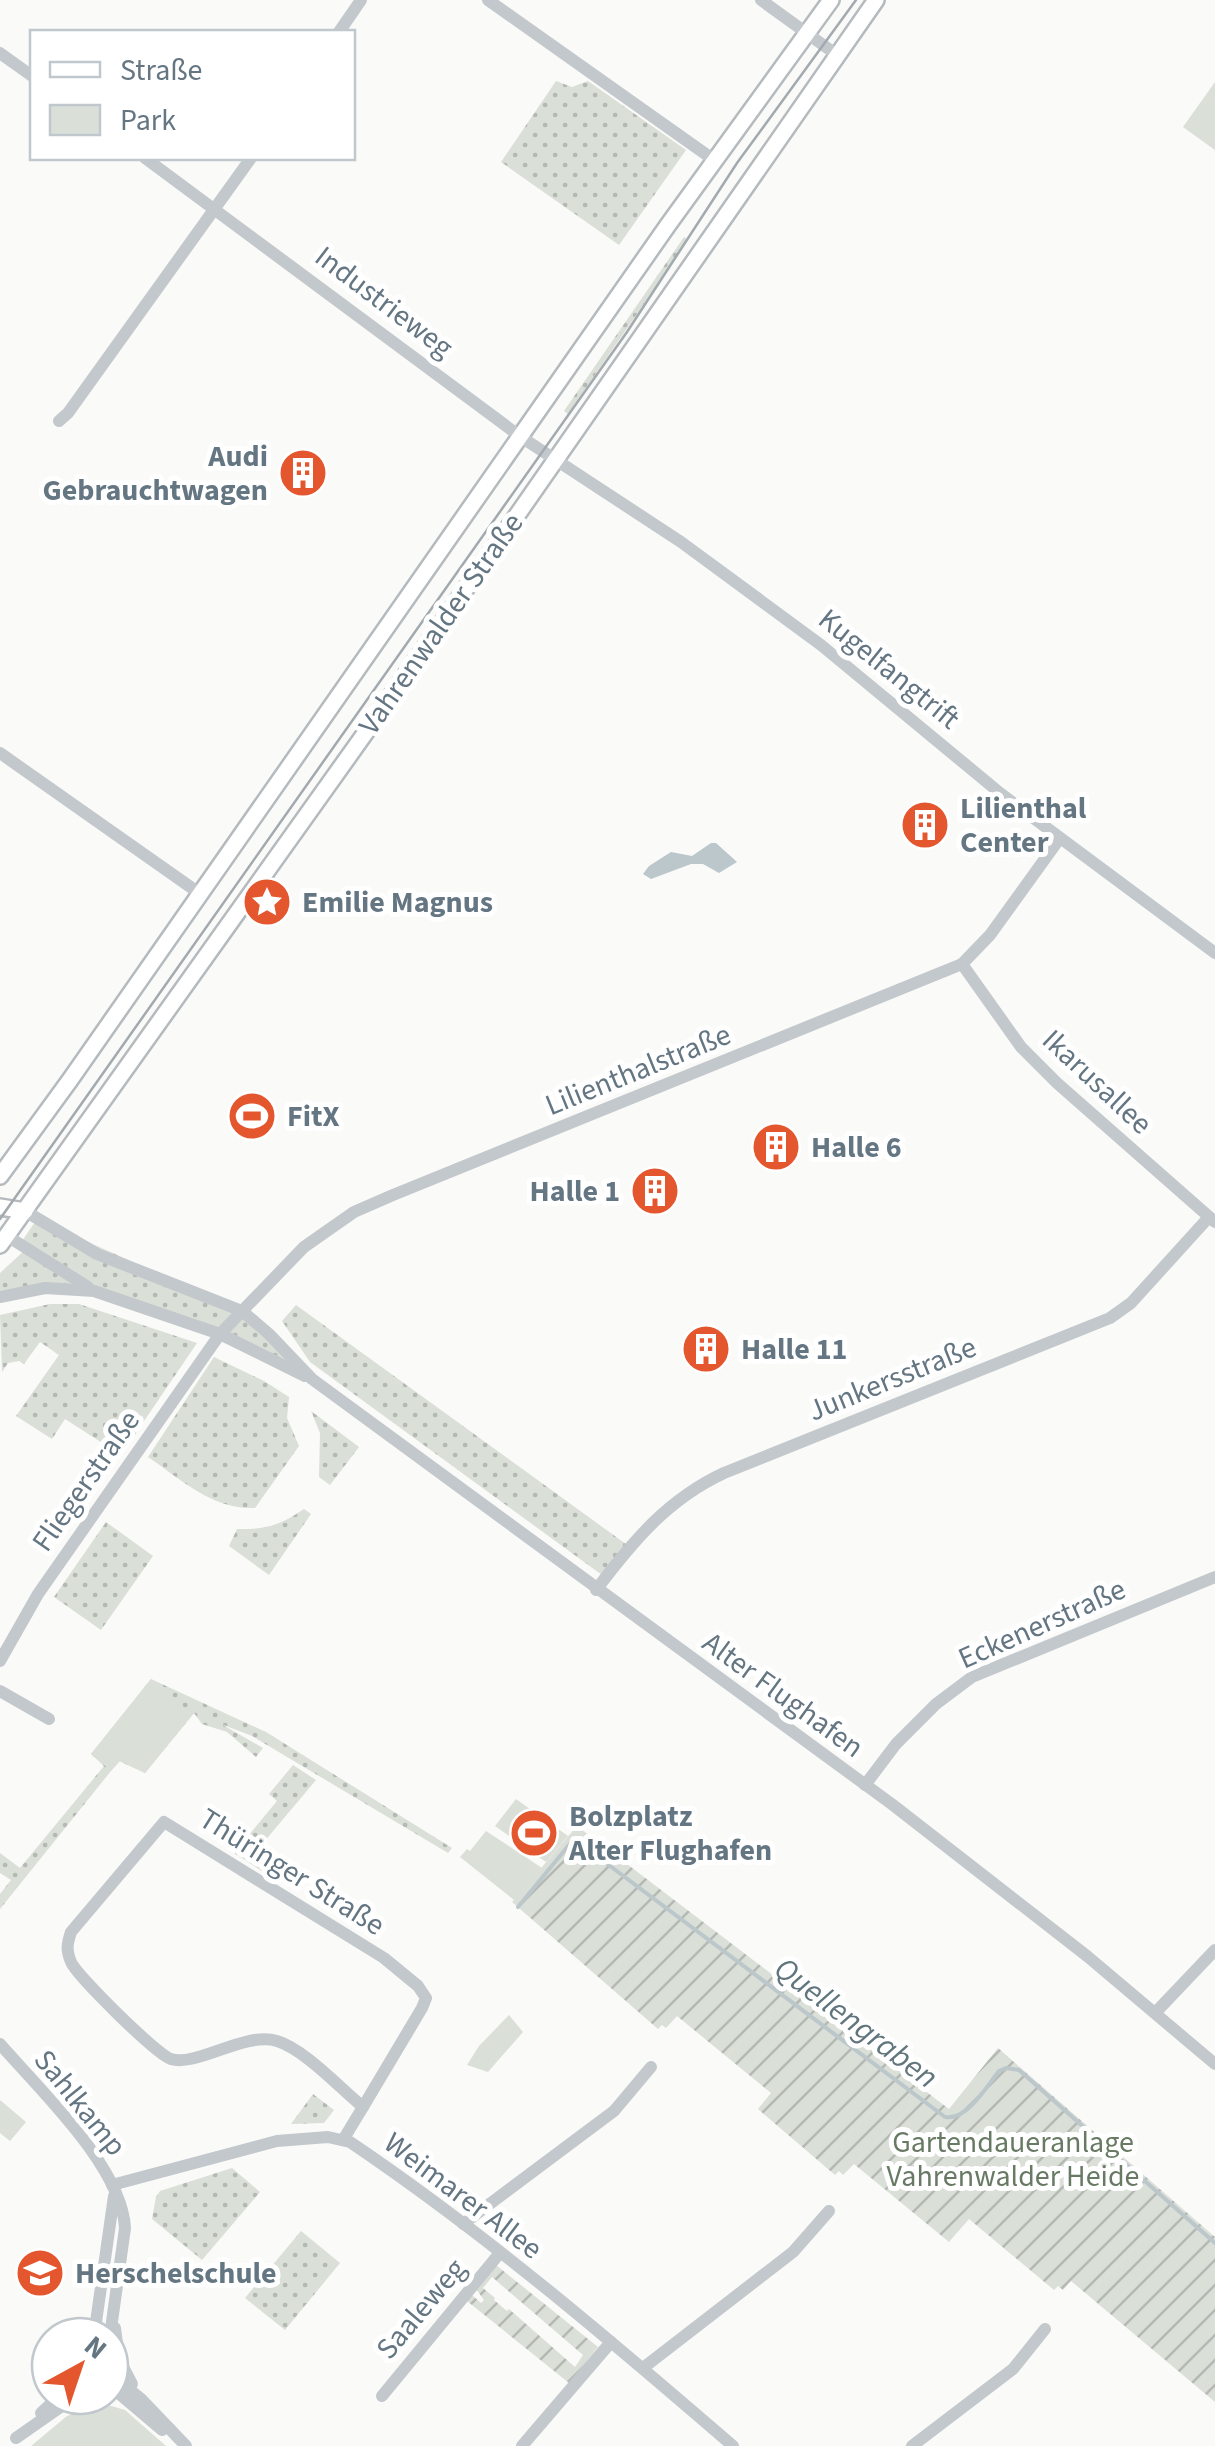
<svg xmlns="http://www.w3.org/2000/svg" width="1215" height="2446" font-family="'Source Sans 3',sans-serif">
<defs>
<pattern id="grass-dots" width="8" height="8" patternUnits="userSpaceOnUse" patternTransform="scale(2.5)"><rect width="8" height="8" fill="#dadfd7"/><path d="M2 2h.1M6 6h.1" fill="none" stroke="#b4b9b4" stroke-width="1.8" stroke-linecap="round"/></pattern>
<pattern id="garden-furrows" width="10" height="10" patternUnits="userSpaceOnUse" patternTransform="scale(2.5)"><rect width="10" height="10" fill="#dadfd7"/><path d="M-1 1l2-2M0 10L10 0M9 11l2-2" fill="none" stroke="#b4b9b4"/></pattern>
</defs>
<rect width="100%" height="100%" fill="#fafaf8"/>
<!-- grass -->
<g fill="url(#grass-dots)">
<polygon points="556,81 572,87 588,81 686,150 619,245 501,162"/>
<polygon points="684,237 688,240 568,414 564,411"/>
<polygon points="37,1219 242,1311 297,1363 94,1291 0,1297 0,1273 26,1249 20,1244"/>
<polygon points="50,1304 79,1304 197,1343 121,1455 65,1419 52,1439 16,1416 59,1355 40,1342 24,1364 19,1361 8,1363 2,1372 0,1315"/>
<polygon points="296,1305 630,1547 606,1578 310,1362 282,1321"/>
<path d="M214,1357L264,1381L289,1397L287,1418L299,1446L255,1508C213,1510 182,1480 148,1457Z"/>
<polygon points="311,1411 359,1447 330,1485 319,1477 320,1433"/>
<path d="M304,1509L311,1514L269,1575L229,1546L237,1529C265,1530 281,1525 304,1509Z"/>
<polygon points="106,1522 153,1556 101,1630 54,1597"/>
<polygon points="151,1679 266,1732 452,1848 448,1853 252,1736 221,1724 263,1748 256,1757 227,1732 202,1724 194,1713 145,1773 119,1761 0,1909 0,1894 11,1880 0,1873 0,1853 20,1868 104,1766 91,1754"/>
<polygon points="293,1765 316,1780 252,1856 268,1870 274,1863 279,1867 271,1877 234,1853 277,1801 269,1794"/>
<polygon points="313,2094 334,2110 324,2123 291,2124"/>
<polygon points="232,2168 260,2192 202,2260 152,2219 156,2197 160,2191"/>
<polygon points="301,2231 340,2263 285,2330 245,2298"/>
</g>
<!-- park -->
<g fill="#dadfd7">
<polygon points="1215,82 1215,150 1183,127"/>
<polygon points="151,1679 166,1696 194,1713 145,1773 120,1761 111,1771 91,1754"/>
<polygon points="516,1799 568,1836 546,1862 495,1826"/>
<polygon points="486,1831 542,1868 514,1900 460,1857 467,1849 470,1851"/>
<polygon points="509,2015 523,2032 488,2072 467,2065 479,2046"/>
<polygon points="0,2100 26,2122 10,2141 0,2133"/>
<polygon points="101,2403 125,2410 166,2446 31,2446 67,2416"/>
</g>
<!-- garden -->
<g fill="url(#garden-furrows)" fill-rule="evenodd">
<polygon points="577,1826 949,2109 998,2048 1215,2237 1215,2402 1071,2281 1063,2290 1058,2286 1054,2290 969,2219 949,2242 854,2164 843,2175 839,2171 835,2175 758,2109 771,2093 677,2016 666,2028 662,2025 658,2029 512,1902"/>
<path d="M496,2265L598,2347L569,2383L467,2301L472,2295L481,2303L484,2300L476,2289ZM492,2277L583,2355L575,2367L509,2309L507,2311L494,2300L495,2298L483,2288Z"/>
</g>
<!-- water -->
<polygon fill="#bbc7cb" points="711,843 716,843 737,862 719,873 703,864 691,864 651,879 643,874 649,866 671,852 692,856"/>
<g fill="none" stroke-linecap="round" stroke-linejoin="round">
<!-- stream -->
<path stroke="#bbc7cb" stroke-width="4" d="M518,1907L574,1839L945,2117C967,2121 986,2087 999,2071L1006,2068L1019,2070L1215,2243"/>
<!-- major casing -->
<g stroke="#b5babe" stroke-width="20">
<g id="major">
<polyline points="0,1176 70,1080 668,225 831,0"/>
<polyline points="0,1207 25,1211"/>
<polyline points="0,1245 366,732 876,0"/>
</g>
</g>
<!-- minor -->
<g stroke="#c3c8cc" stroke-width="12">
<polyline points="488,0 714,160"/>
<polyline points="761,0 837,55"/>
<polyline points="339,32 361,0"/>
<polyline points="0,53 32,76"/>
<polyline points="145,158 521,437 681,542 821,645 1000,793 1215,953"/>
<polyline points="59,421 68,413 251,158"/>
<polyline points="0,753 199,893"/>
<polyline points="962,964 1021,1047 1057,1083 1215,1222"/>
<polyline points="25,1211 97,1254 242,1311 269,1334 312,1379 893,1805 1087,1956 1215,2064"/>
<polyline points="7,1236 88,1287"/>
<polyline points="0,1297 45,1288 94,1291 220,1334 305,1376"/>
<path d="M596,1590C633,1541 668,1499 724,1473L1110,1318L1131,1303L1209,1217"/>
<polyline points="0,1661 38,1594 220,1334 304,1247 354,1212 393,1195 962,964 990,935 1060,838"/>
<polyline points="0,1691 49,1719"/>
<polyline points="865,1785 896,1744 936,1704 972,1677 1215,1577"/>
<path d="M164,1822L384,1958L418,1986L426,1998L422,2008L363,2107C340,2088 304,2049 277,2041C245,2031 197,2067 171,2059C156,2054 77,1976 71,1962C66,1950 67,1944 71,1932Z"/>
<polyline points="1156,2012 1215,1950"/>
<path d="M0,2044C40,2090 122,2167 125,2228L110,2336"/>
<polyline points="343,2140 363,2107"/>
<path d="M112,2185L277,2141L328,2137L350,2142C485,2233 610,2340 733,2446"/>
<polyline points="463,2224 614,2111 651,2067"/>
<polyline points="115,2328 119,2359 132,2384"/>
<polyline points="94,2336 114,2196"/>
<polyline points="643,2368 793,2252 829,2211"/>
<polyline points="110,2374 141,2399 186,2446"/>
<polyline points="110,2386 162,2430"/>
<polyline points="382,2396 499,2254"/>
<polyline points="70,2403 100,2396"/>
<polyline points="41,2413 59,2396"/>
<polyline points="16,2438 76,2396"/>
<polyline points="522,2446 611,2342"/>
<polyline points="912,2446 1013,2369 1045,2329"/>
</g>
<!-- major -->
<use href="#major" stroke="#fff" stroke-width="15"/>
<!-- tram -->
<polyline stroke="#a2aab0" stroke-width="2.5" points="0,1219 627,332 737,163 856,0"/>
</g>
<!-- icons -->
<defs>
<g id="building-disc" transform="scale(2.5)"><circle r="9.5" fill="#e4572e" stroke="#fff"/><path d="M-4-6H4V6H1V3H-1V6H-4ZM-2.5-4.3h1.7v1.8h-1.7ZM.8-4.3h1.7v1.8H.8ZM-2.5-1h1.7V.8h-1.7ZM.8-1h1.7V.8H.8Z" fill="#fff"/></g>
<g id="sight-disc" transform="scale(2.5)"><circle r="9.5" fill="#e4572e" stroke="#fff"/><path d="M0-6L1.8-2.2L6-1.7L2.9 1.2L3.7 5.4L0 3.3L-3.7 5.4L-2.9 1.2L-6-1.7L-1.8-2.2Z" fill="#fff"/></g>
<g id="stadium-disc" transform="scale(2.5)"><circle r="9.5" fill="#e4572e" stroke="#fff"/><path d="M0-5a6.5 5 0 1 0 0 10a6.5 5 0 1 0 0-10ZM-3.5-1.8h7v3.6h-7Z" fill="#fff"/></g>
<g id="school-disc" transform="scale(2.5)"><circle r="9.5" fill="#e4572e" stroke="#fff"/><path d="M0-5L7-2L0 1L-7-2ZM-4 1L0 2.5L4 1V4Q0 6-4 4Z" fill="#fff"/></g>
</defs>
<g fill-rule="evenodd">
<use href="#building-disc" x="303" y="473"/>
<use href="#building-disc" x="925" y="825"/>
<use href="#sight-disc" x="267" y="902"/>
<use href="#stadium-disc" x="252" y="1116"/>
<use href="#building-disc" x="776" y="1147"/>
<use href="#building-disc" x="655" y="1191"/>
<use href="#building-disc" x="706" y="1349"/>
<use href="#stadium-disc" x="534" y="1833"/>
<use href="#school-disc" x="40" y="2273"/>
</g>
<g text-anchor="middle" dominant-baseline="central" stroke-width="10" stroke-linejoin="round" paint-order="stroke">
<!-- street labels -->
<g font-size="30" fill="#657683" stroke="#fff">
<text transform="translate(384 302) rotate(37)">Industrieweg</text>
<text transform="translate(441 624) rotate(-55)">Vahrenwalder Straße</text>
<text transform="translate(889 669) rotate(39)">Kugelfangtrift</text>
<text transform="translate(638 1070) rotate(-22)">Lilienthalstraße</text>
<text transform="translate(1097 1082) rotate(43)">Ikarusallee</text>
<text transform="translate(892 1379) rotate(-22)">Junkersstraße</text>
<text transform="translate(86 1481) rotate(-55)">Fliegerstraße</text>
<text transform="translate(1042 1624) rotate(-24)">Eckenerstraße</text>
<text transform="translate(783 1695) rotate(36)">Alter Flughafen</text>
<text transform="translate(292 1872) rotate(32)">Thüringer Straße</text>
<text transform="translate(80 2103) rotate(51)">Sahlkamp</text>
<text transform="translate(463 2196) rotate(37)">Weimarer Allee</text>
<text transform="translate(421 2309) rotate(-50)">Saaleweg</text>
</g>
<!-- poi labels -->
<g font-size="30" font-weight="bold" fill="#657683" stroke="#fff" text-anchor="start">
<text x="268" y="456" text-anchor="end">Audi<tspan x="268" dy="34">Gebrauchtwagen</tspan></text>
<text x="960" y="808">Lilienthal<tspan x="960" dy="34">Center</tspan></text>
<text x="302" y="902">Emilie Magnus</text>
<text x="287" y="1116">FitX</text>
<text x="811" y="1147">Halle 6</text>
<text x="620" y="1191" text-anchor="end">Halle 1</text>
<text x="741" y="1349">Halle 11</text>
<text x="569" y="1816">Bolzplatz<tspan x="569" dy="34">Alter Flughafen</tspan></text>
<text x="75" y="2273">Herschelschule</text>
</g>
<!-- park labels -->
<g font-size="30" fill="#687a64" stroke="#fff">
<text x="1013" y="2142">Gartendaueranlage<tspan x="1013" dy="34">Vahrenwalder Heide</tspan></text>
</g>
<!-- water labels -->
<g font-size="32" font-style="italic" fill="#60757c" stroke="#fff">
<text transform="translate(856 2023) rotate(37)">Quellengraben</text>
</g>
</g>
<!-- legend -->
<rect x="30" y="30" width="325" height="130" fill="#ffffff" stroke="#c1c8cd" stroke-width="2.5"/>
<rect x="50" y="62" width="50" height="15" fill="#ffffff" stroke="#c1c8cd" stroke-width="2.5"/>
<text x="120" y="80" font-size="30" fill="#657683">Straße</text>
<rect x="50" y="105" width="50" height="30" fill="#dadfd7" stroke="#c1c8cd" stroke-width="2.5"/>
<text x="120" y="130" font-size="30" fill="#657683">Park</text>
<!-- north arrow -->
<g transform="translate(80 2366) rotate(40)"><circle r="48" fill="#ffffff" stroke="#c1c8cd" stroke-width="2.5"/>
<path d="M0-8L18 38L0 25L-18 38Z" fill="#e4572e"/>
<text y="-15" font-size="28" font-weight="bold" text-anchor="middle" fill="#657683">N</text>
</g>
</svg>
